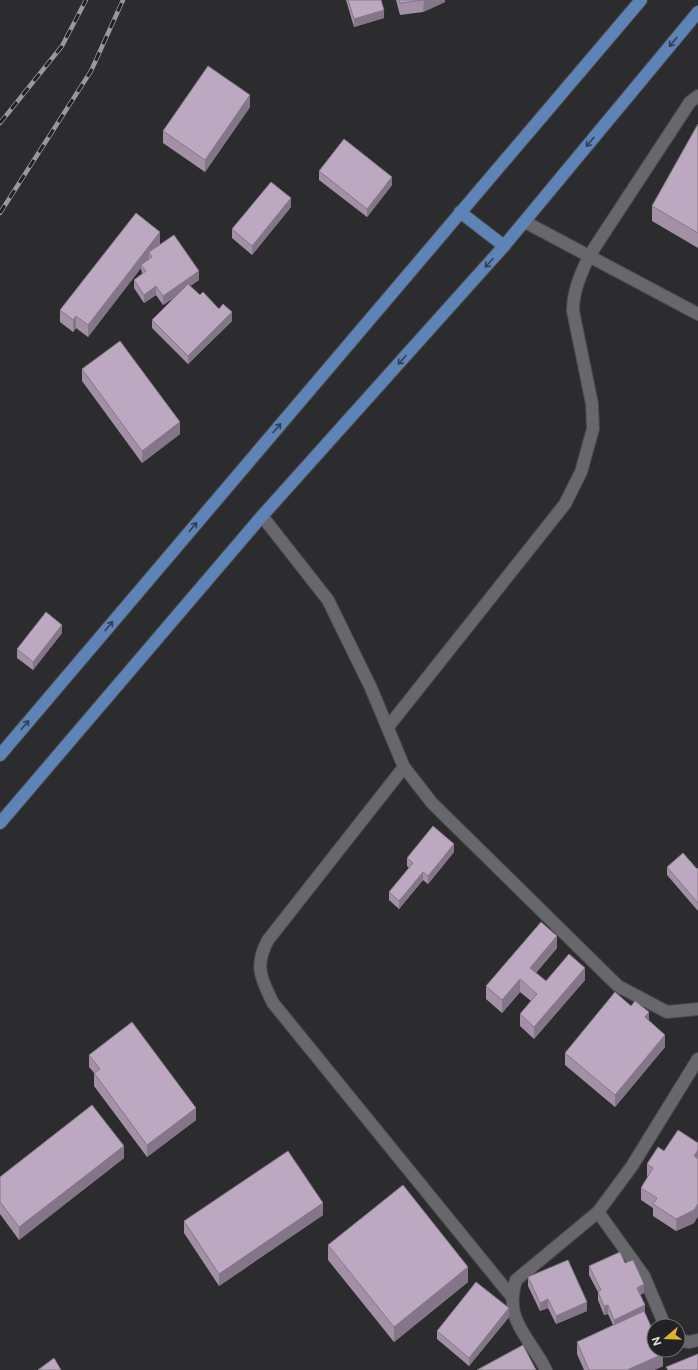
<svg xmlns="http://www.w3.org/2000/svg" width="698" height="1370" font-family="'Public Sans',sans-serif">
<rect width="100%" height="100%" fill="#2c2c2f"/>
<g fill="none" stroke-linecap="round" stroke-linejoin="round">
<!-- service casing -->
<g stroke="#4a494c" stroke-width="14">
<polyline id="service" points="589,256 690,102 698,96"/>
</g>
<!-- minor casing -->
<g stroke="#4a494c" stroke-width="14">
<g id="minor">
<polyline points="525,222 698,314"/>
<polyline points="262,516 328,600 371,688 404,767 432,803 618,986 667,1012 698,1009"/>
<path d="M388,727L565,504L581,472L593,429L592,404L573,311C573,290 581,274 589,256"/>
<path d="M404,767L268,940C254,965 261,979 273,1003L512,1297"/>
<polyline points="598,1212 644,1276 665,1326"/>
<polyline points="678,1340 689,1342 698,1340"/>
<path d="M546,1370C530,1337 503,1321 516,1280L598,1212L632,1166L698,1059"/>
</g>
</g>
<!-- primary casing -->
<g stroke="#4a494c" stroke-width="14">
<g id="primary">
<polyline points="460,212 504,246"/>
<polyline points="0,755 641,0"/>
<polyline points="0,823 262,516 504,246 698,12"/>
</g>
</g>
<!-- service -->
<use href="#service" stroke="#68676b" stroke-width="12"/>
<!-- minor -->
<use href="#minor" stroke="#68676b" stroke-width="12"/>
<!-- primary -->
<use href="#primary" stroke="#5e83b7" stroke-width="12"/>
<!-- rail casing -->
<g stroke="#99999b" stroke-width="4.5">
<g id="rail">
<polyline points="0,123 62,46 86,0"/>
<polyline points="0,213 91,71 123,0"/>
</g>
</g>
<!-- rail -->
<use href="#rail" stroke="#222225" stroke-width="3" stroke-dasharray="9" stroke-linecap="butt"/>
</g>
<!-- wall -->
<g fill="#a390a7">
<polygon points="346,0 381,0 384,18 354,27"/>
<polygon points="396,0 445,0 445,2 423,12 400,15"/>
<polygon points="250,107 205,172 163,143 163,131"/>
<polygon points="698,124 698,248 652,221 652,206"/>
<polygon points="319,171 392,185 367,217 319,180"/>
<polygon points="291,207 252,255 232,238 232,229"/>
<polygon points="160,244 199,280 190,286 200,295 219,309 232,321 188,364 152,328 152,320 174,298 163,305 156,295 144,303 134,288 134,280 142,274 141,268 88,337 76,328 73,332 60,322 60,310"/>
<polygon points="82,369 180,434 142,463 82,381"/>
<polygon points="62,633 33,670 17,658 17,649"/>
<polygon points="454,852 428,884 423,880 399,909 389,900 389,892 409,868 407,866 407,858"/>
<polygon points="667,867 697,869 698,868 698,911 667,875"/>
<polygon points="557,948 536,973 546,981 585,980 534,1039 520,1026 520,1014 531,1001 520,992 502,1013 486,999 486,986"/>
<polygon points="665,1047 615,1107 565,1065 565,1053"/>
<polygon points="89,1055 196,1120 147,1157 94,1086 94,1073 89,1067"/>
<polygon points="698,1143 698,1216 694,1223 676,1231 653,1216 653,1208 641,1200 641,1188 648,1177 647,1176 647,1164 664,1151"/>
<polygon points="124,1158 19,1240 0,1214 0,1177"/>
<polygon points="323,1215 219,1286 184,1233 184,1221"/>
<polygon points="328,1245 468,1282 394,1342 328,1260"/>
<polygon points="625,1263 644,1293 640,1295 645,1313 663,1366 654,1370 584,1370 577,1354 577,1342 613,1325 608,1314 604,1315 598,1300 598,1292 589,1275 589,1266"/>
<polygon points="528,1277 587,1311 556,1324 548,1308 540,1311 528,1286"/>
<polygon points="509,1317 469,1366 437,1339 437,1331"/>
</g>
<!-- shaded-wall -->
<g fill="#847688">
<polygon points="424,0 445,0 445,2 423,12"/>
<polygon points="384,10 384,18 354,27 354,19"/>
<polygon points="250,95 250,107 205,172 205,160"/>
<polygon points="392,177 392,185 367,217 367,209"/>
<polygon points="291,198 291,207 252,255 252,246"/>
<polygon points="160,232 160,244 149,252 149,258 142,267 141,265 141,268 88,337 88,325"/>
<polygon points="199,271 199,280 163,305 163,296"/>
<polygon points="156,286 156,295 144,303 144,295"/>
<polygon points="232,312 232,321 188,364 188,356"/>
<polygon points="76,316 76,328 73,332 73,320"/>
<polygon points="180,422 180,434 142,463 142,451"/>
<polygon points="62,625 62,633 33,670 33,662"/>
<polygon points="454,844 454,852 428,884 428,876"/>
<polygon points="423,872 423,880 399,909 399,901"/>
<polygon points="557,936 557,948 530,980 530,968"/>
<polygon points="585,968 585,980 534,1039 534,1027"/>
<polygon points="520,979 520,992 502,1013 502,1000"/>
<polygon points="649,1012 649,1024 645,1017"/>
<polygon points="665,1035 665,1047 615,1107 615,1095"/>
<polygon points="196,1108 196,1120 147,1157 147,1145"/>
<polygon points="124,1146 124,1158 19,1240 19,1227"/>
<polygon points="698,1150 698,1162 694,1156"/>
<polygon points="323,1203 323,1215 219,1286 219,1274"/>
<polygon points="698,1204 698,1216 694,1223 676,1231 676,1219"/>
<polygon points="468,1267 468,1282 394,1342 394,1327"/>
<polygon points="644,1284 644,1293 637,1296 637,1288"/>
<polygon points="548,1299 548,1308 540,1311 540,1303"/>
<polygon points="587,1302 587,1311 556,1324 556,1316"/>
<polygon points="608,1305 608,1314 604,1315 604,1306"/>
<polygon points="645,1305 645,1314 614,1328 614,1320"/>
<polygon points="509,1308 509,1317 469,1366 469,1358"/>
<polygon points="663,1354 663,1366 654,1370 627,1370"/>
</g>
<!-- building -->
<g fill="#bda8c2" stroke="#847688">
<polygon points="348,0 381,0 384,10 354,19"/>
<polygon points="399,0 424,0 400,3"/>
<polygon points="208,66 250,95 205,160 163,131"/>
<polygon points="698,124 698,233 652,206"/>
<polygon points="344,139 392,177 367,209 319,171"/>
<polygon points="271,182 291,198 252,246 232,229"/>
<polygon points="136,213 160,232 88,325 76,316 73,320 60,310"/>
<polygon points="174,235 199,271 163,296 156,286 144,295 134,280 146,271 141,265 152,257 149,252"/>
<polygon points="188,284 200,295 203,292 219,309 223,304 232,312 188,356 152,320"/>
<polygon points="120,341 180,422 142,451 82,369"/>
<polygon points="46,612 62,625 33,662 17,649"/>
<polygon points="433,826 454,844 428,876 423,872 399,901 389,892 413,863 407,858"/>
<polygon points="683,853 697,869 698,868 698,903 667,867"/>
<polygon points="541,922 557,936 530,968 546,981 569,954 585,968 534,1027 520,1014 537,994 520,979 502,1000 486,986"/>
<polygon points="615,992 631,1006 635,1001 649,1012 645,1017 665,1035 615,1095 565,1053"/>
<polygon points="132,1022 196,1108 147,1145 94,1073 100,1069 89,1055"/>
<polygon points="92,1105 124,1146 19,1227 0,1202 0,1177"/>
<polygon points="678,1130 698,1143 698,1150 694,1156 698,1159 698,1204 694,1210 676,1219 653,1204 657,1198 641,1188 653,1168 647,1164 658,1147 664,1151"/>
<polygon points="288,1151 323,1203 219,1274 184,1221"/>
<polygon points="403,1185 468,1267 394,1327 328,1245"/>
<polygon points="620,1252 625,1263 633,1260 644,1284 637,1288 645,1305 614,1320 608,1305 604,1306 598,1292 601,1290 589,1266"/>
<polygon points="568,1260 587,1302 556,1316 548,1299 540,1303 528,1277"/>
<polygon points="476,1282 509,1308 469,1358 437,1331"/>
<polygon points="644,1311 654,1333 654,1350 661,1350 663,1354 627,1370 589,1370 577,1342"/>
<polygon points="523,1345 536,1370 477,1370"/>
<polygon points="698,1354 698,1370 668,1370 666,1367"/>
<polygon points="54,1358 61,1370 38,1370"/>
</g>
<!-- one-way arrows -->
<defs><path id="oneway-shaft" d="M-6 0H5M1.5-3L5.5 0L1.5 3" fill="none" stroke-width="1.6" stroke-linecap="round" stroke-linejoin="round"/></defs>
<g stroke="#343f51">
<use href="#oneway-shaft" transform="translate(673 42) rotate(130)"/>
<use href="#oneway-shaft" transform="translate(590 142) rotate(130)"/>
<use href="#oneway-shaft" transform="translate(489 263) rotate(132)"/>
<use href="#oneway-shaft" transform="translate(402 360) rotate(132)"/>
<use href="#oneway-shaft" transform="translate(277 428) rotate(-50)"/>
<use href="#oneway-shaft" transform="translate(193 527) rotate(-50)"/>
<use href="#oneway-shaft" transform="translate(109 626) rotate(-50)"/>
<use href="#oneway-shaft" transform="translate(25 725) rotate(-50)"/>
</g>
<!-- north arrow -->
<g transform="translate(666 1338) rotate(251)"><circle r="19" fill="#222225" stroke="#6e6e71"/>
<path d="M0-3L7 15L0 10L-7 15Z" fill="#e1af34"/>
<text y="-6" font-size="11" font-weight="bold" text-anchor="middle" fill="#e0e0e2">N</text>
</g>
</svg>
